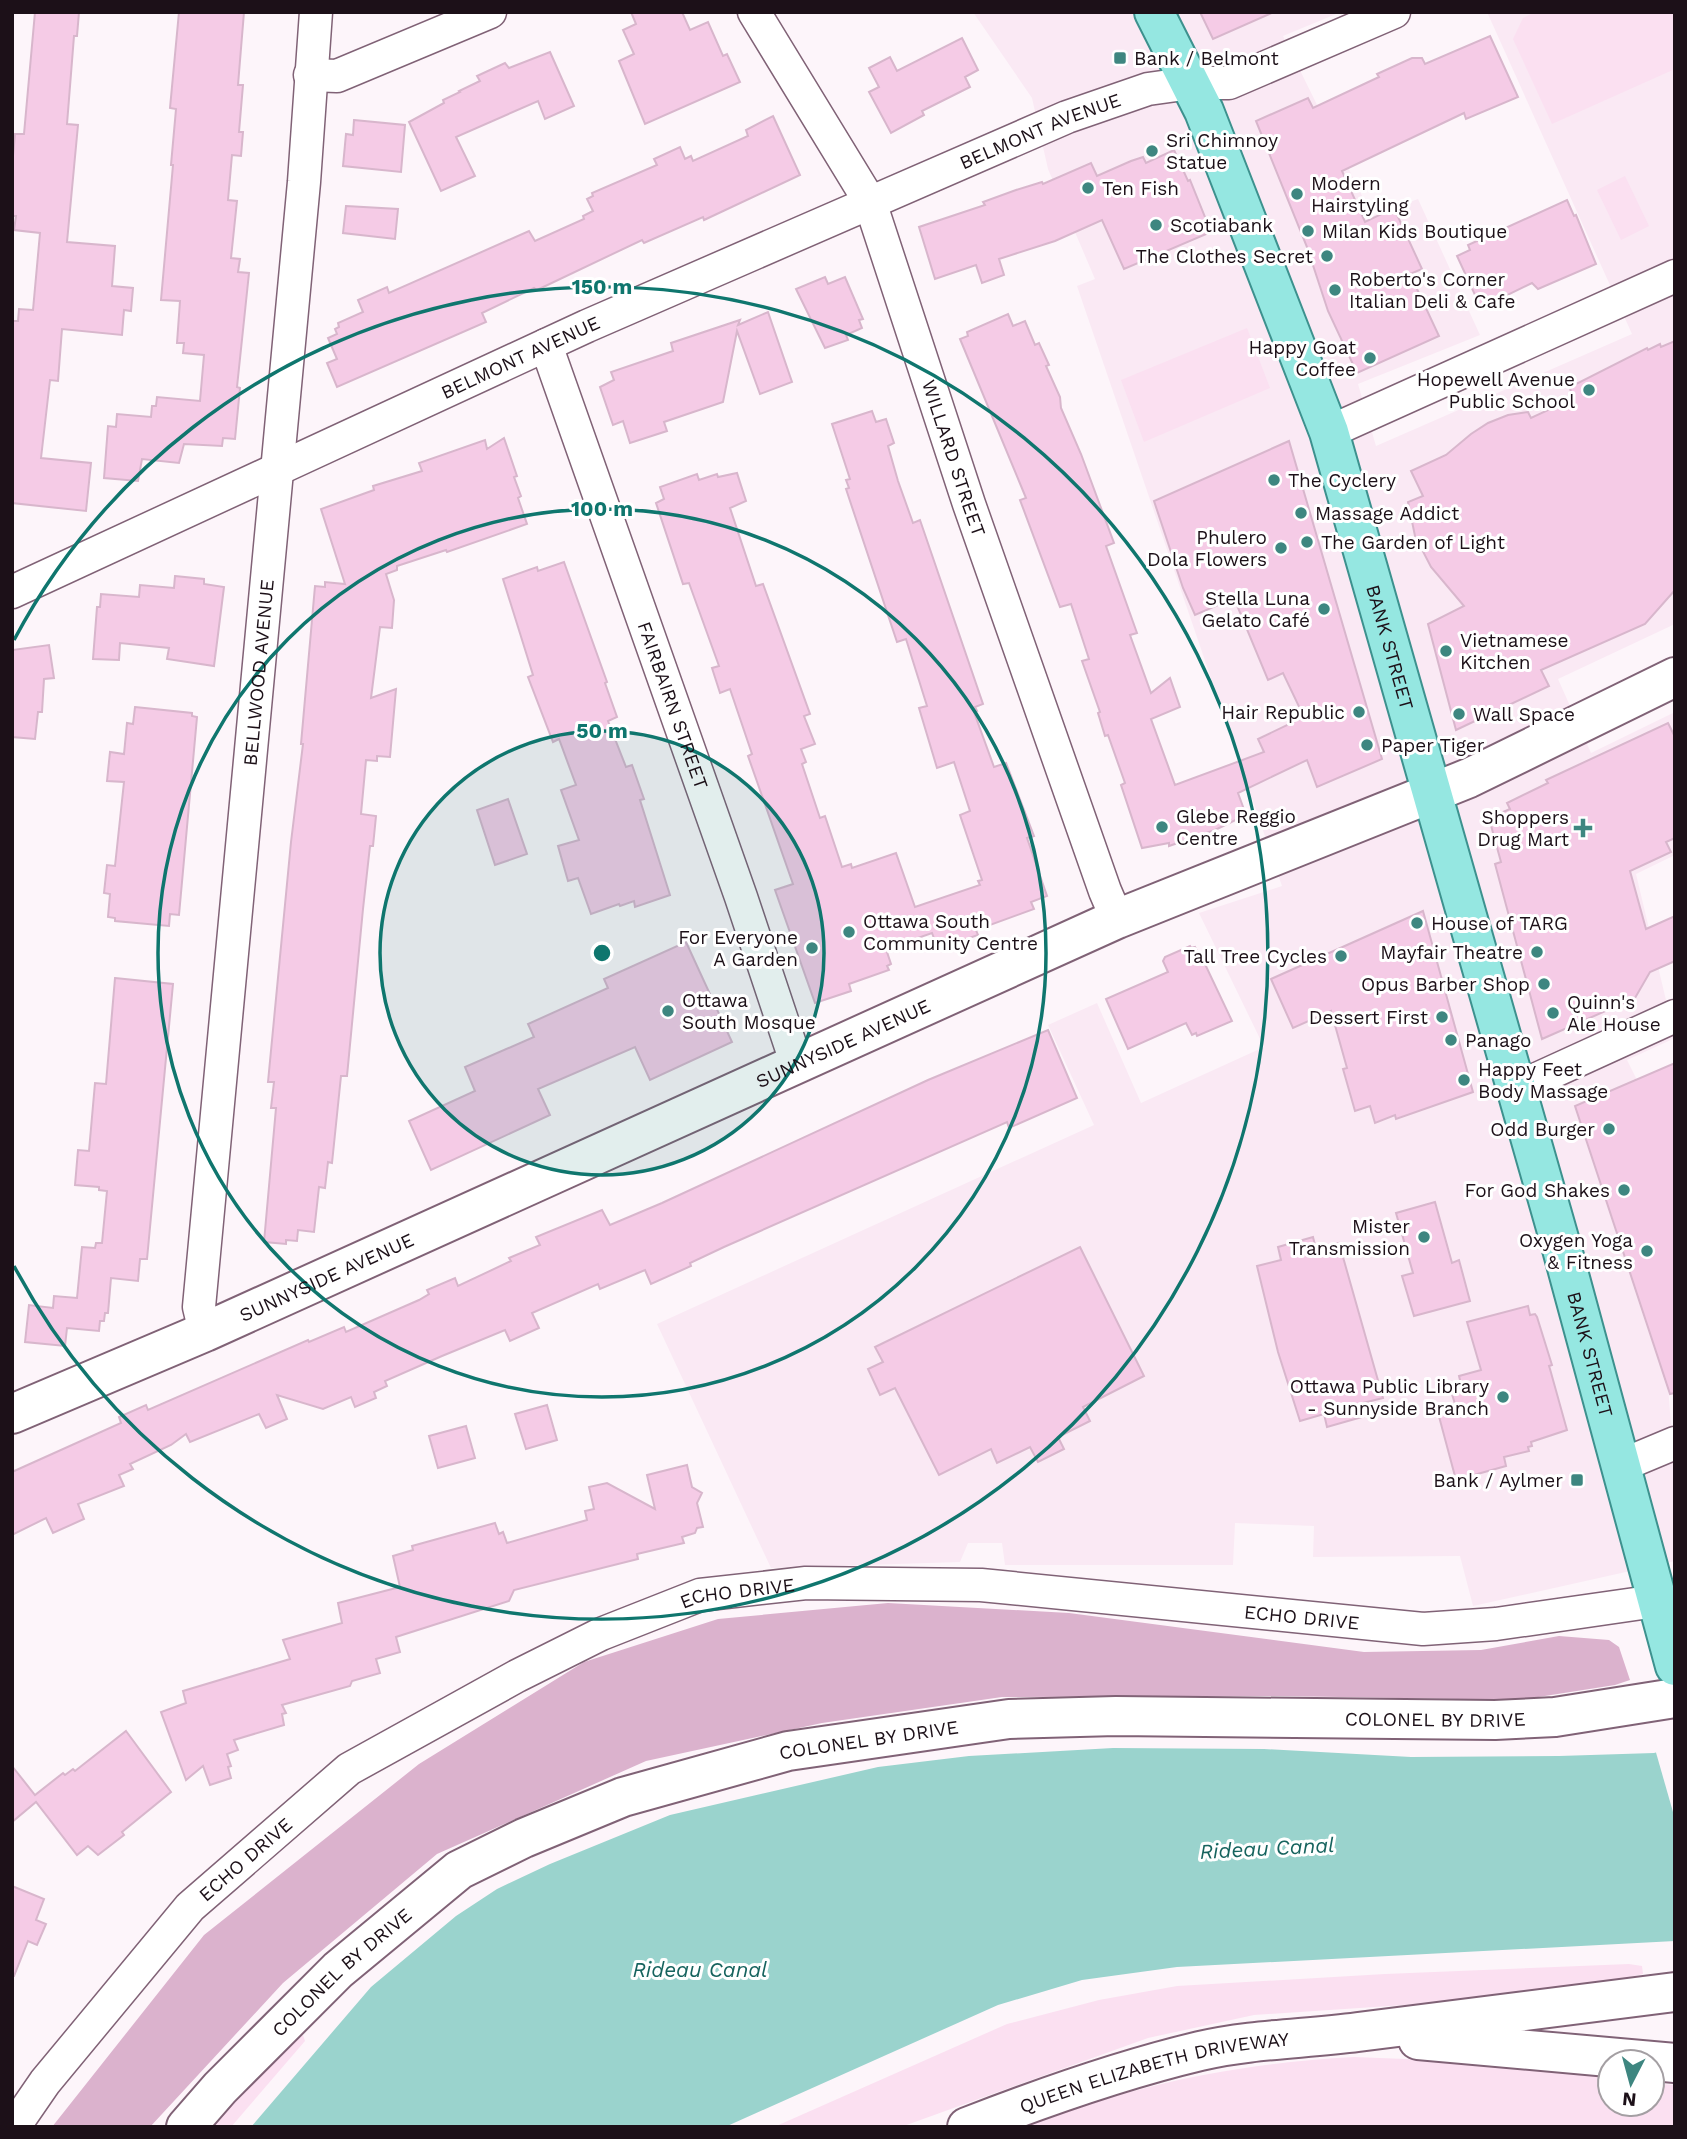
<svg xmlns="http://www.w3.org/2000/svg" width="1687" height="2139" font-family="'Work Sans',sans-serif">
<rect width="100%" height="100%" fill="#fdf5fa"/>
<!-- built -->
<polygon fill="#fae9f4" points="973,12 1341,12 1283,36 1372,216 1418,199 1480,335 1358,384 1376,446 1632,334 1487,12 1675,12 1675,624 1558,679 1591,753 1675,712 1675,855 1636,874 1675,1038 1627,1060 1637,1080 1668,1386 1675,1478 1675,1561 1473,1606 1460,1556 1313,1557 1314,1526 1235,1523 1233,1565 1005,1565 1002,1543 968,1543 960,1562 771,1568 657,1324 1094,1125 1048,1025 1097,1003 1141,1103 1264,1047 1199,913 1282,886 1077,286 1095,279 1048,169 1032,98"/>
<!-- green -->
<g fill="#fbe0f1">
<polygon points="1535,12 1675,12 1675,69 1552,124 1513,39 1523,18"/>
<polygon points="1625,176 1649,226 1621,240 1597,190"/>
<polygon points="1247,328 1270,388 1144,442 1121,380"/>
<polygon points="1629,1964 1642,1966 1643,1974 1576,1989 1449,2002 1254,2015 1148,2038 901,2127 774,2127 1007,2024 1099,2000 1177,1986 1385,1974"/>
<polygon points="303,2035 305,2041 231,2127 209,2127 293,2041"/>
<path d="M1354,2057L1456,2061L1610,2078V2104H1652V2083L1675,2085V2127H1024C1130,2085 1240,2063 1354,2057Z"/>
</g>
<!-- forest -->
<polygon fill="#dbb2cd" points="888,1603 1069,1613 1364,1652 1481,1650 1559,1636 1609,1640 1619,1647 1630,1680 1615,1685 1519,1700 1279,1696 1002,1697 822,1723 646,1761 437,1854 283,1983 150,2127 52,2127 204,1935 419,1764 584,1662 718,1619"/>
<!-- water -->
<polygon fill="#9ad3cd" points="1675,1747 1675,1941 1177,1967 1082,1980 998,2005 725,2127 251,2127 371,1987 456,1916 497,1889 550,1864 670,1815 878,1767 969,1756 1113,1748 1264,1749 1411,1757 1559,1756 1654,1753"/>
<!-- pier -->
<polygon fill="#fdf5fa" points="1675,1743 1675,1819 1655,1749"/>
<!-- building -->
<g fill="#f5cbe6" stroke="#d8b6cc" stroke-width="2">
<polygon points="35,12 79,12 77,36 74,36 67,124 78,125 67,242 115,246 112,286 133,288 131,311 124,310 122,335 62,329 58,381 50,380 41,458 91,463 86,511 12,503 12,321 18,321 19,309 33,310 40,233 14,230 16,216 12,216 12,167 15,134 24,134"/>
<polygon points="179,12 244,12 238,85 243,85 239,132 243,132 241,156 232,155 228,200 237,201 231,258 240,259 238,272 249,273 237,387 240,388 235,439 223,438 222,446 184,444 179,463 142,459 138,481 104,478 108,426 116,427 117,414 151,417 152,406 156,406 157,397 200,401 204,355 183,353 184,343 177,343 180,301 161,300 173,165 171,165 176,109 170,108"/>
<polygon points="631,12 682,12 690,30 708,22 723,56 727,54 740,82 645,124 619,61 634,54 623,30 636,24"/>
<polygon points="1200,12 1274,12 1213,39"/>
<polygon points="1490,36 1518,97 1466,119 1464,113 1342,171 1365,222 1394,208 1422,269 1410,274 1439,336 1357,373 1328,311 1307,247 1256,121 1308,98 1313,108 1379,77 1377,74 1412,58 1422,58 1425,64"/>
<polygon points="962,38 978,70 965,77 970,87 922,111 924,115 891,133 869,92 879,87 869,68 890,57 897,71"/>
<polygon points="550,52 574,106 545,119 538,101 456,137 475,176 441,191 409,122 444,103 443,100 460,92 459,91 480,81 477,76 505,63 509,68"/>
<polygon points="773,116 800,175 704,220 703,217 644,243 642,240 537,290 534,288 482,313 486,322 337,387 327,363 337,359 328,338 337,334 335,329 339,327 338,323 363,312 358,300 387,287 389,293 529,231 535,241 584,219 583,216 593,211 587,199 593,196 592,193 657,165 654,159 680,147 685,159 691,156 693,161 748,136 746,130"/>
<polygon points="354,120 405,125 401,172 343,166 346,134 353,135"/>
<polygon points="1174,150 1188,181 1190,180 1211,232 1124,269 1102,220 1055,241 999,259 1004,275 982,283 976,265 935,279 919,227 985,205 983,202 1016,190 1042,182 1043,184 1091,163 1097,176 1131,161 1143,157 1146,163"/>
<polygon points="1567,200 1574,216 1576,215 1596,264 1538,289 1532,283 1481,308 1457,256 1470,250 1468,245"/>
<polygon points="346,206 398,209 395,239 343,233"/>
<polygon points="825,277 828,284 845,277 863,319 859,320 862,328 846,335 848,340 825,348 796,289"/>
<polygon points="768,312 792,382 760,394 737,331 723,402 664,422 667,431 630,443 623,421 613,425 600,387 614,380 611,372 673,351 671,343 740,320 738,325"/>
<polygon points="1008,314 1013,326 1025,321 1035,345 1039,343 1049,365 1046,366 1060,397 1061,408 1081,454 1114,543 1106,546 1137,633 1130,635 1151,693 1170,678 1180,707 1151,719 1175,785 1264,752 1258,739 1304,717 1283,673 1268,680 1234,598 1195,615 1183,588 1154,501 1289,441 1382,759 1317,787 1307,760 1238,793 1246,815 1215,830 1169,846 1169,843 1142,848 1121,785 1125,783 1108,735 1105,736 1098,713 1100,712 1082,661 1089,659 1071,604 1060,607 1020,500 1026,498 960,339 968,336 967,332"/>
<polygon points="1675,341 1675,590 1645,624 1541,670 1549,686 1456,730 1428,624 1464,606 1431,567 1415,536 1408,502 1423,496 1411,471 1446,455 1471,434 1488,423 1508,415 1528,412 1531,418 1572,399 1570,387 1647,348 1648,350 1660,344 1661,347"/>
<polygon points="872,411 876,422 886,419 894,443 888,446 898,481 913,523 920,520 983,704 975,707 977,711 974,712 994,767 1006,763 1034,836 1027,838 1047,896 1031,902 1034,909 976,930 978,935 938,949 932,933 886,949 891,964 887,966 889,970 849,984 851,991 815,1003 775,890 793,884 748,756 752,754 730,689 720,693 712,668 719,666 689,583 683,584 656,503 664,499 660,487 697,474 699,480 717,474 718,477 737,473 746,501 730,508 756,586 763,584 810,714 804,716 815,744 801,749 806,762 802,764 820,818 825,816 842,867 851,864 852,868 896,853 915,907 980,885 978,881 982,880 960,815 970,811 954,762 937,768 919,708 927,706 906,639 897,642 846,489 849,488 846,480 850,479 832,424"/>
<polygon points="504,438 517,476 514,477 521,496 518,498 527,524 447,552 446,550 397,566 397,570 386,574 394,600 392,628 380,627 371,698 396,689 390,757 377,756 377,761 366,760 361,814 376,816 373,846 370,846 363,909 347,1076 341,1076 332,1163 328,1162 325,1188 319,1187 314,1232 298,1230 297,1241 286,1240 286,1244 264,1242 276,1108 271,1108 274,1082 268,1082 291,842 303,744 301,744 315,586 325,587 325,582 345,584 321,509 374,490 373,486 422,471 419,463 485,440 487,449"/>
<polygon points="564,562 607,682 605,683 617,717 608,721 626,767 632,765 644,799 640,800 670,895 635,907 634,901 620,906 619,904 591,914 578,878 568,881 558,846 579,840 561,790 576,785 559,739 553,742 528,677 533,675 503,579 537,567 538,571"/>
<polygon points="175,576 204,579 204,584 224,587 214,666 167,659 169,648 120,643 119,660 93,659 97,607 100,607 101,594 139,597 140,585 174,588"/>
<polygon points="49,645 54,678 44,679 42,712 38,712 35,739 12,737 12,650"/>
<polygon points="135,707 192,713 192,716 197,717 179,915 170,914 169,926 115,921 115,918 108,917 110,894 104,893 107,865 115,866 124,782 107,781 110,752 124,754 127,723 133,724"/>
<polygon points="1668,723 1675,737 1675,838 1666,842 1671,852 1630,871 1646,929 1675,916 1675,961 1650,972 1635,998 1542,1039 1495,864 1501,862 1489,818 1510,809 1507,803 1548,783 1546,780"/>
<polygon points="508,799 527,854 495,865 477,810"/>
<polygon points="1423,911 1473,1092 1396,1119 1395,1115 1375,1123 1370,1106 1355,1111 1343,1069 1347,1068 1331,1011 1293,1028 1271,979"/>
<polygon points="686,942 732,1042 650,1080 635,1047 538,1089 550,1115 431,1170 409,1121 475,1091 465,1067 534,1037 528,1024 608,988 604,979"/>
<polygon points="1190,946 1191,948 1195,947 1203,963 1204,962 1232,1021 1197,1036 1196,1033 1192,1035 1186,1023 1128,1049 1106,999 1168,972 1163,961 1165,957"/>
<polygon points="115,978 173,984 147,1259 140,1259 138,1281 111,1278 108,1313 105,1313 104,1321 100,1321 99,1331 67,1328 65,1346 25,1342 29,1305 53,1308 54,1296 77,1298 82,1247 95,1248 96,1243 102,1243 107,1191 99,1190 99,1187 75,1185 78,1150 89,1151 95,1083 106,1084"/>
<polygon points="1048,1030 1077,1098 1009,1128 1007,1122 724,1247 690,1263 691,1266 651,1284 645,1270 600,1289 598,1284 532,1313 539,1328 510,1341 505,1330 442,1356 385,1381 387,1386 374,1392 376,1398 355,1407 351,1397 323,1409 277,1395 287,1419 266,1428 259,1414 190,1442 186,1434 171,1445 130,1464 133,1469 119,1475 124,1486 78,1504 84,1519 53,1533 46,1518 12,1535 12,1472 121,1423 119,1417 146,1405 148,1410 308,1340 309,1342 344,1327 346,1332 419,1300 429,1294 427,1290 455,1278 458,1286 511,1261 509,1258 540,1245 536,1237 602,1210 610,1225 662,1203 928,1080"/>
<polygon points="1675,1063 1675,1393 1670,1394 1575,1106"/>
<polygon points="1435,1202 1452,1263 1459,1260 1470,1301 1414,1316 1402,1276 1413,1273 1396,1213"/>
<polygon points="1313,1237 1316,1249 1339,1243 1383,1398 1359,1404 1362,1417 1327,1427 1324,1414 1300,1421 1278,1352 1257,1266 1281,1260 1278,1247"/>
<polygon points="1080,1247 1144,1376 1083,1407 1090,1421 1058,1437 1064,1449 1038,1462 1030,1447 997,1463 991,1449 939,1475 895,1388 880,1395 868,1369 883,1362 875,1347"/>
<polygon points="1528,1306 1530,1315 1535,1314 1537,1317 1552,1365 1549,1366 1550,1369 1567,1430 1531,1442 1532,1446 1528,1447 1529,1451 1504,1457 1506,1466 1456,1480 1437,1409 1455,1404 1451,1391 1462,1388 1459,1376 1481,1370 1467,1322"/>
<polygon points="547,1405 557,1440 526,1449 515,1414"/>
<polygon points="466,1426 475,1458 438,1468 429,1436"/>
<polygon points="687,1465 692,1487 702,1493 697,1503 703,1527 697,1528 695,1533 682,1537 684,1543 637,1554 638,1559 514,1590 509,1601 396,1637 400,1652 376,1659 380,1673 352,1681 350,1686 282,1705 286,1713 282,1714 284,1725 234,1740 238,1750 227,1754 231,1766 228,1767 231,1778 210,1785 203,1766 186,1780 161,1712 186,1703 183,1691 290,1659 283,1640 342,1623 338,1603 400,1587 393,1556 413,1550 412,1546 495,1523 499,1534 503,1532 507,1543 587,1520 585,1511 594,1509 589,1487 607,1483 655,1509 647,1475"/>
<polygon points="126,1731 171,1792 122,1832 124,1835 98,1855 88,1846 77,1855 36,1802 12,1822 12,1766 35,1795 63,1773 65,1775 73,1769 75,1771"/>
<polygon points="12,1886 44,1899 36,1920 46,1924 37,1945 28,1941 14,1976 12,1976"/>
</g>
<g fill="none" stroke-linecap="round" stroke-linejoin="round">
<!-- street casing -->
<g stroke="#806276" stroke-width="35">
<g id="street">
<path id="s1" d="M754,12L870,202L969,504L1105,891L1117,919"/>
<polyline points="310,75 337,76 490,12"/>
<path id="s2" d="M546,345L741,897L797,1065"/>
<polyline points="1329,432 1675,276"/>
<path id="s3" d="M12,592L587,326L1067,117L1148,89L1191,83H1229L1394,12"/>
<polyline points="1515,1089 1675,1016"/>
<path id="s4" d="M205,1332L199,1307L304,182L316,12"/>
<polyline points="1620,1466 1675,1443"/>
<path id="s5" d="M14,2127L45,2082L190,1907L349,1769L517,1676L601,1634L700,1595L806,1583L981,1585L1423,1629L1496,1624L1656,1601"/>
</g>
</g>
<!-- secondary casing -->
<g stroke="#806276" stroke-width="42">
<g id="secondary">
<path id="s6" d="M12,1414L205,1332L1117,919L1469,778L1675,677"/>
<polyline points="1418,2040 1675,2063"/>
<path id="s7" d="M186,2127L220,2088L338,1970L459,1870L524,1838L623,1797L788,1751L1009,1719L1116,1716L1495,1720L1555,1717L1675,1698"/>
<path id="s8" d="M967,2127C1044,2097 1120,2070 1200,2051C1252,2039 1305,2039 1358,2032C1464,2019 1569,2005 1675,1992"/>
</g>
</g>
<!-- primary casing -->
<g stroke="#3d918e" stroke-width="42">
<g id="primary">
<path id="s9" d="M1154,12L1204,111L1329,432L1562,1249L1675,1666"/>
</g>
</g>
<!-- street -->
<use href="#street" stroke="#fff" stroke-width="32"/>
<!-- secondary -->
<use href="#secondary" stroke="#fff" stroke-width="38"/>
<!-- primary -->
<use href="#primary" stroke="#95e7e1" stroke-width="38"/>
</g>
<!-- distance rings -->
<circle cx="602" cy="953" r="222" fill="#0f766e" fill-opacity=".12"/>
<g fill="none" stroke="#0f766e" stroke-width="3.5">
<circle cx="602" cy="953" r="222"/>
<circle cx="602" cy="953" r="444"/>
<path d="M14 640A666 666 0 1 1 14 1266"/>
</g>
<!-- markers -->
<g fill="#3e8680" stroke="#fff" stroke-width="2.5">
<rect x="1113" y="51" width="14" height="14" rx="3.5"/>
<circle cx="1152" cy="151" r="7"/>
<circle cx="1088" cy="188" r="7"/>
<circle cx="1297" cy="194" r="7"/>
<circle cx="1156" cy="225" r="7"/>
<circle cx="1308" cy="231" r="7"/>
<circle cx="1327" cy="256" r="7"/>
<circle cx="1335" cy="290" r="7"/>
<circle cx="1370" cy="358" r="7"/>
<circle cx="1589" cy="390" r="7"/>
<circle cx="1274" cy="480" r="7"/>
<circle cx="1301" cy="513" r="7"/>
<circle cx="1307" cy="542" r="7"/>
<circle cx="1281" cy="548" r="7"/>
<circle cx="1324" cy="609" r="7"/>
<circle cx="1446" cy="651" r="7"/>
<circle cx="1359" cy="712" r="7"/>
<circle cx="1459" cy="714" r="7"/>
<circle cx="1367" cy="745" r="7"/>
<circle cx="1162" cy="827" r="7"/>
<path d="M1579.5 817.5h7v7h7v7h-7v7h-7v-7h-7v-7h7z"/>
<circle cx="1417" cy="923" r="7"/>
<circle cx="849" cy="932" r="7"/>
<circle cx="812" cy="948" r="7"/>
<circle cx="1537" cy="952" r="7"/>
<circle cx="1341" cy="956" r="7"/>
<circle cx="1544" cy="984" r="7"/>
<circle cx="668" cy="1011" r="7"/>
<circle cx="1553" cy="1013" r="7"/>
<circle cx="1442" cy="1017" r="7"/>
<circle cx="1451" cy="1040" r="7"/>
<circle cx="1464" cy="1080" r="7"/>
<circle cx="1609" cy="1129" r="7"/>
<circle cx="1624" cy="1190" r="7"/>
<circle cx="1424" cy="1237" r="7"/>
<circle cx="1647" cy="1251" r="7"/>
<circle cx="1503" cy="1397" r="7"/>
<rect x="1570" y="1473" width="14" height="14" rx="3.5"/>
</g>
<g text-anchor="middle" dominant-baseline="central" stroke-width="6" stroke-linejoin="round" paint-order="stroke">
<!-- poi labels -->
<g font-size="19" fill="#1c1018" stroke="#fff" text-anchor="start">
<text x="1134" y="58">Bank / Belmont</text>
<text x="1166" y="140">Sri Chimnoy<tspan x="1166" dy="22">Statue</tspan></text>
<text x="1311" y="183">Modern<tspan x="1311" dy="22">Hairstyling</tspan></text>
<text x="1102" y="188">Ten Fish</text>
<text x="1170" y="225">Scotiabank</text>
<text x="1322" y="231">Milan Kids Boutique</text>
<text x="1313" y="256" text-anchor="end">The Clothes Secret</text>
<text x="1349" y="279">Roberto's Corner<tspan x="1349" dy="22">Italian Deli &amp; Cafe</tspan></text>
<text x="1356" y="347" text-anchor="end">Happy Goat<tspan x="1356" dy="22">Coffee</tspan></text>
<text x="1575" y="379" text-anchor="end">Hopewell Avenue<tspan x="1575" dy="22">Public School</tspan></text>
<text x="1288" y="480">The Cyclery</text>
<text x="1315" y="513">Massage Addict</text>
<text x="1267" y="537" text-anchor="end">Phulero<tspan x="1267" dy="22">Dola Flowers</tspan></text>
<text x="1321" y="542">The Garden of Light</text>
<text x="1310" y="598" text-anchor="end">Stella Luna<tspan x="1310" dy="22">Gelato Café</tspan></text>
<text x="1460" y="640">Vietnamese<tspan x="1460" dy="22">Kitchen</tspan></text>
<text x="1345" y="712" text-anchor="end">Hair Republic</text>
<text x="1473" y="714">Wall Space</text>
<text x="1381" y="745">Paper Tiger</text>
<text x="1176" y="816">Glebe Reggio<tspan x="1176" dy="22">Centre</tspan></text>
<text x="1569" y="817" text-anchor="end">Shoppers<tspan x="1569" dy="22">Drug Mart</tspan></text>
<text x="863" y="921">Ottawa South<tspan x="863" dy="22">Community Centre</tspan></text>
<text x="1431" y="923">House of TARG</text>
<text x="798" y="937" text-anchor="end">For Everyone<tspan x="798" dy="22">A Garden</tspan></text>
<text x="1523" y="952" text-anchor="end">Mayfair Theatre</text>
<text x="1327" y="956" text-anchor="end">Tall Tree Cycles</text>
<text x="1530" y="984" text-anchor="end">Opus Barber Shop</text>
<text x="682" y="1000">Ottawa<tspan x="682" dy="22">South Mosque</tspan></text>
<text x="1567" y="1002">Quinn's<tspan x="1567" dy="22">Ale House</tspan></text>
<text x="1428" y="1017" text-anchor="end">Dessert First</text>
<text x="1465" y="1040">Panago</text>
<text x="1478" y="1069">Happy Feet<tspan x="1478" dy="22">Body Massage</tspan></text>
<text x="1595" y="1129" text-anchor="end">Odd Burger</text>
<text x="1610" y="1190" text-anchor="end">For God Shakes</text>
<text x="1410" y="1226" text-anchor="end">Mister<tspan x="1410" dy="22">Transmission</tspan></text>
<text x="1633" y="1240" text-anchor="end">Oxygen Yoga<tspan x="1633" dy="22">&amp; Fitness</tspan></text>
<text x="1489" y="1386" text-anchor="end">Ottawa Public Library<tspan x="1489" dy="22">- Sunnyside Branch</tspan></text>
<text x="1563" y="1480" text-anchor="end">Bank / Aylmer</text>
</g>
<!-- street labels -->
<g font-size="19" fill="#1c1018" stroke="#fff">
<text stroke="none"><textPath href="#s3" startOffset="1127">BELMONT AVENUE</textPath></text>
<text stroke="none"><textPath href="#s3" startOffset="560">BELMONT AVENUE</textPath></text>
<text stroke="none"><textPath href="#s1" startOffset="492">WILLARD STREET</textPath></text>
<text stroke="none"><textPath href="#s9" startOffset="679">BANK STREET</textPath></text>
<text stroke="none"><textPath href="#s4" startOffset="663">BELLWOOD AVENUE</textPath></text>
<text stroke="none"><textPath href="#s2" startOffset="382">FAIRBAIRN STREET</textPath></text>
<text stroke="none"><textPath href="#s6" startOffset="910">SUNNYSIDE AVENUE</textPath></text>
<text stroke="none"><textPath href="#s6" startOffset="343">SUNNYSIDE AVENUE</textPath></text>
<text stroke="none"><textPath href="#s9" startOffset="1414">BANK STREET</textPath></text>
<text stroke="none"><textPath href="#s5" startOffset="922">ECHO DRIVE</textPath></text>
<text stroke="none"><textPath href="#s5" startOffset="1489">ECHO DRIVE</textPath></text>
<text stroke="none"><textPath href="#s7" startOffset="1376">COLONEL BY DRIVE</textPath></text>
<text stroke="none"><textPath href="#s7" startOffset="808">COLONEL BY DRIVE</textPath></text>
<text stroke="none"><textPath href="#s5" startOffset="355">ECHO DRIVE</textPath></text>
<text stroke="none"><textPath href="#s7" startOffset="220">COLONEL BY DRIVE</textPath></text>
<text stroke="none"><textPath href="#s8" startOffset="196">QUEEN ELIZABETH DRIVEWAY</textPath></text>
</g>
<!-- water labels -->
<g font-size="21" font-style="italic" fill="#16635e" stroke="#fff">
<text transform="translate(1267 1848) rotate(-3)">Rideau Canal</text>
<text x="700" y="1969">Rideau Canal</text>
</g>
</g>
<circle cx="602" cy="953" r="10" fill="#0f766e" stroke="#fff" stroke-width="3.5"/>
<g font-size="21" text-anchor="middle" font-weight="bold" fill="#0f766e" stroke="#fff" stroke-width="6" stroke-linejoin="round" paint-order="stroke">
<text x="602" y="294">150 m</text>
<text x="602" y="516">100 m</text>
<text x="602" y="738">50 m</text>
</g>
<!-- border -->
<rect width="1687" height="2139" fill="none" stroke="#1c1018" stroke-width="28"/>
<!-- north arrow -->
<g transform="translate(1631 2083) rotate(186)"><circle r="33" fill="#ffffff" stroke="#a49fa3" stroke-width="2"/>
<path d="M0-5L12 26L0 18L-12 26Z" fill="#3e8680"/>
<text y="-10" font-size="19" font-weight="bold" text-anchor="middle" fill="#1c1018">N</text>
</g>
</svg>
